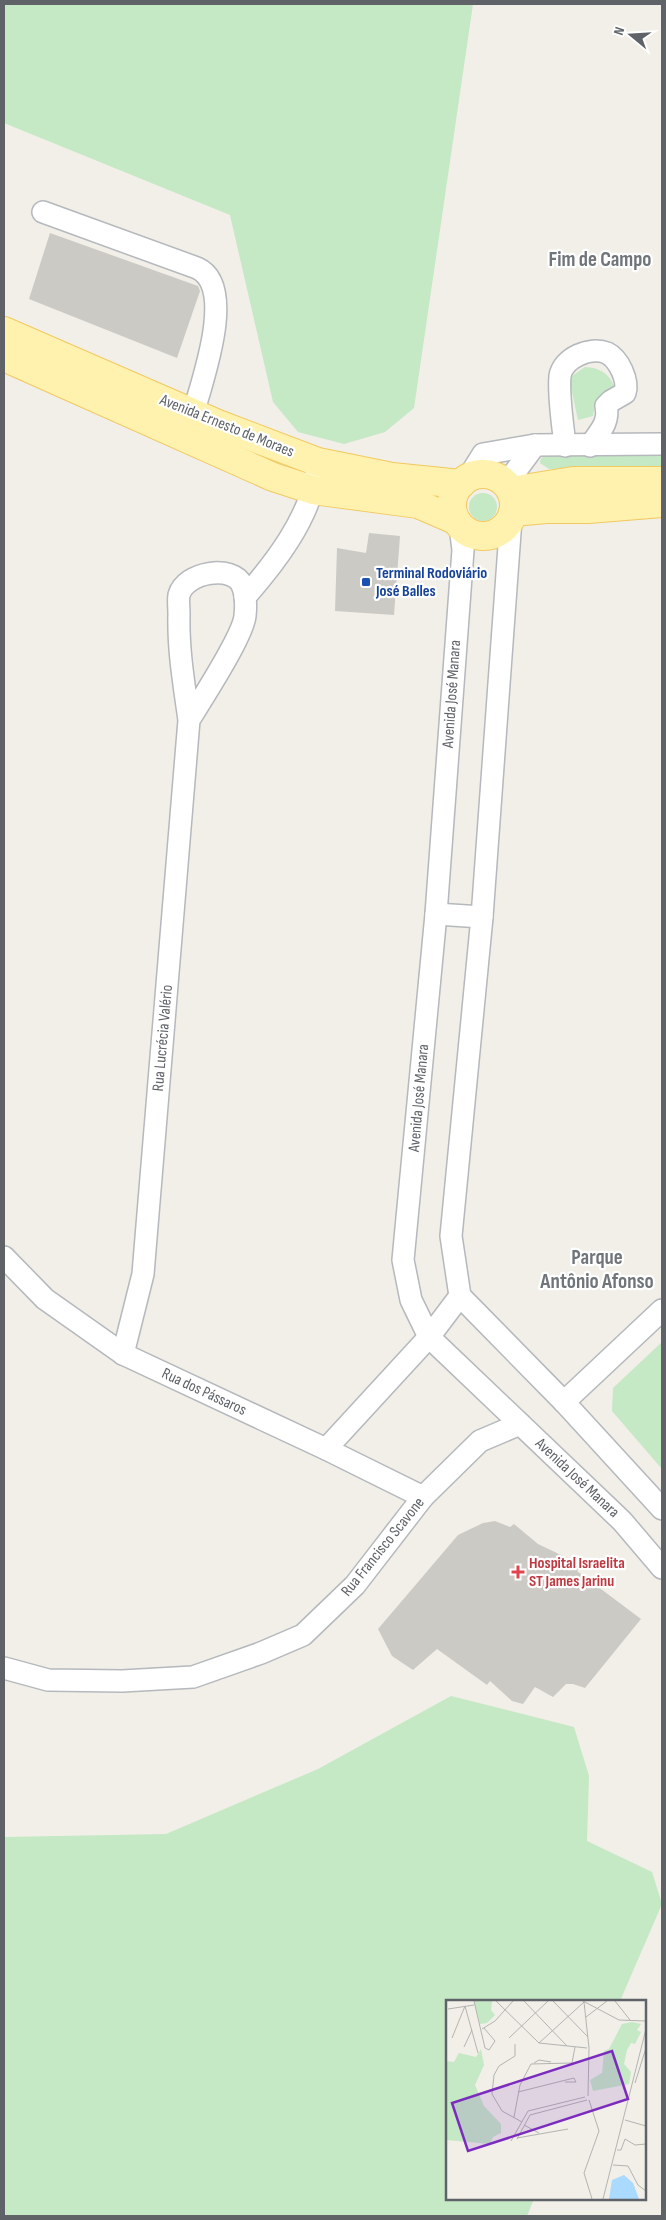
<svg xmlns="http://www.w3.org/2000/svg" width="666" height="2220" font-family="'Sofia Sans Condensed',sans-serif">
<rect width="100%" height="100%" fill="#f1efe8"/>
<!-- green -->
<g fill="#c5e8c5">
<polygon points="4,4 473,4 414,408 385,432 344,444 298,432 273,402 230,215 4,123"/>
<path d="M585,367C600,368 609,373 615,388C598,394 596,399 593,416L578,420L569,378Z"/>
<polygon points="662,454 662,466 549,469 540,463 541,458 547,456"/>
<circle cx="483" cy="507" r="14"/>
<polygon points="662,1342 662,1469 612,1411 613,1388"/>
<polygon points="451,1696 574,1727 589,1776 587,1841 652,1872 662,1904 620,2001 447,2001 447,2199 534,2199 527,2216 4,2216 4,1837 166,1834 318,1769"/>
</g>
<!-- building -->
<g fill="#cccac5">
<polygon points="50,233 198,286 200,291 177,358 29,299"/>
<polygon points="369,533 400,536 394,615 335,611 337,548 366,553"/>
<polygon points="495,1521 510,1527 514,1524 538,1544 582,1565 577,1571 641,1619 585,1688 573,1684 566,1684 553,1697 535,1687 523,1704 512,1701 490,1681 487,1685 437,1649 413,1670 392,1656 378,1629 458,1535 483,1523"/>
</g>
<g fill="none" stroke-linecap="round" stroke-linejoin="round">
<!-- minor casing -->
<g stroke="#b5b8bc" stroke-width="24">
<g id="minor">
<path d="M43,212L197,268C237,286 202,381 193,414"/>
<path d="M565,446C563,425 558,396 560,376C563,358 590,346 607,353C619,359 629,381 625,393L611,401L606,406C610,423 599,432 590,446"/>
<polyline points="468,478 483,454 535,445 662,444"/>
<polyline points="506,484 535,445"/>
<polyline points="511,519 482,917 451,1236 460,1296 564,1402 662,1509"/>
<polyline points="460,526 463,550 436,914 403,1260 411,1300 429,1337 622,1521 662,1568"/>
<path d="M245,597C275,563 308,520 316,475"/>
<polyline points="436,914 482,917"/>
<polyline points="4,1257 45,1299 123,1354 326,1449 423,1497"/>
<path d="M123,1354L143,1274L189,720C184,684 178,650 179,614C179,608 178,600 179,595C185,572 233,564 242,585C246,594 246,606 245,616C243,636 202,699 189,720"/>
<polyline points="564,1402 662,1310"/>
<polyline points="326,1449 429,1337 460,1296"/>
<polyline points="4,1668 48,1680 122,1681 193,1677 261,1653 303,1635 355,1585 423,1497 480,1441 520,1424"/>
</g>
</g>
<!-- major casing -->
<g stroke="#f2c960" stroke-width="30">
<g id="major">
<polyline points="4,331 218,424 318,462 392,477 461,484"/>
<polyline points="4,357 273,477 313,490 418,504 455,520"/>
<circle cx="483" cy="505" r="31"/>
<polyline points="511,491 573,481 662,481"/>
<polyline points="513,512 546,509 588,509 662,503"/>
</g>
</g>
<!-- minor -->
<use href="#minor" stroke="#fff" stroke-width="21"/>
<!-- major -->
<use href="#major" stroke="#fff2af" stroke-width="28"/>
</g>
<!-- markers -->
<rect fill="#1a4fb4" stroke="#fff" stroke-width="2" x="361" y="577" width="10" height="10" rx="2.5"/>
<path fill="#e0444e" stroke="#fff" stroke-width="2" d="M515.5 1564.5h5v5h5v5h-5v5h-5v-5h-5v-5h5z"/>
<g text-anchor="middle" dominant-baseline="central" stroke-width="4.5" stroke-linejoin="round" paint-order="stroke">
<!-- street labels -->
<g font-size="16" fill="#5f6368" stroke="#fff">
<text transform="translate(227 426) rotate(22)">Avenida Ernesto de Moraes</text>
<text transform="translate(452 694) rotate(-86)">Avenida José Manara</text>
<text transform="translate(163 1038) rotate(-85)">Rua Lucrécia Valério</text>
<text transform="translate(419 1098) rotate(-85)">Avenida José Manara</text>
<text transform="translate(204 1392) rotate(25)">Rua dos Pássaros</text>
<text transform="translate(577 1478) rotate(43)">Avenida José Manara</text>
<text transform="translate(383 1547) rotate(-51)">Rua Francisco Scavone</text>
</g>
<!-- transit labels -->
<g font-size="16" font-weight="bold" fill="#164399" stroke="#fff" text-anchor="start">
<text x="376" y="573">Terminal Rodoviário<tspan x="376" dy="18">José Balles</tspan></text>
</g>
<!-- health labels -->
<g font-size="16" font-weight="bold" fill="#be3a42" stroke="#fff" text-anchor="start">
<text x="529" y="1563">Hospital Israelita<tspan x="529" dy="18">ST James Jarinu</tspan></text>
</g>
<!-- district labels -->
<g font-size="21" font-weight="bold" fill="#70757a" stroke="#fff">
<text x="600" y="259">Fim de Campo</text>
<text x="597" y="1257">Parque<tspan x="597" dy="24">Antônio Afonso</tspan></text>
</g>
</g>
<!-- overview -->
<g transform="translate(446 2000)">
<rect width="200" height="200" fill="#f1efe8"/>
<path d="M28,1H46L45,10L49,15L41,23L34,24ZM186,22L195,24L191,30L195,32L189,44L185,43L181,50L178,64L185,72L183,84L147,91L144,80L156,73L158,51L163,49L176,24ZM35,49L38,65L29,85L38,106L55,124V133L47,137L44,144L0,140V61L8,62L13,53L30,57Z" fill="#c5e8c5"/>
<path d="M178,175L187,183L193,199H163L166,180Z" fill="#aadaff"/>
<path fill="none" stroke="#b3b3b1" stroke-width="1" d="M28,1L39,48L43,50L49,41L38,28M50,1L93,43M78,1L121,46M107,1L142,37M137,1L173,20L200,21M169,1L184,20M138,2L143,48L142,96M19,6L32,53M2,9L28,5M140,17L161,1M36,29L49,21L67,1M6,38L19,6M63,38L102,1M93,43L138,2M93,43L141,48M69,44V56L53,66L48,75L46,94L56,111L76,122M18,47L26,30M88,63L93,60L105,62M189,83L200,48M72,92L128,78L130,82H119M143,100L153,131L138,173L146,199M68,117L74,85L85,64L126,63L129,47M179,120L200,126M78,125L93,133M71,138L122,129M71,139L84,115L141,100M65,141L82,111L139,97M171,150H175L179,139L189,145L200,144M167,165L182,166L192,185L200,191M157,199L200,29"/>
<path fill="#7b2cbf" fill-opacity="0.15" stroke="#7b2cbf" stroke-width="2.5" d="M166,51L182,99L22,151L6,103Z"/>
<rect width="200" height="200" fill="none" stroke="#5f6368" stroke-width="2.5"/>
</g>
<!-- border -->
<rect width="666" height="2220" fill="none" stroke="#5f6368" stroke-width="10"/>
<!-- north arrow -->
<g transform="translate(631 35) rotate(288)" stroke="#ffffff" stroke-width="4" paint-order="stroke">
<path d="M0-4L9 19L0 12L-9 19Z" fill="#5f6368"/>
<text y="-8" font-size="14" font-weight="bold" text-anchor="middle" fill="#5f6368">N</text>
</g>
</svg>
